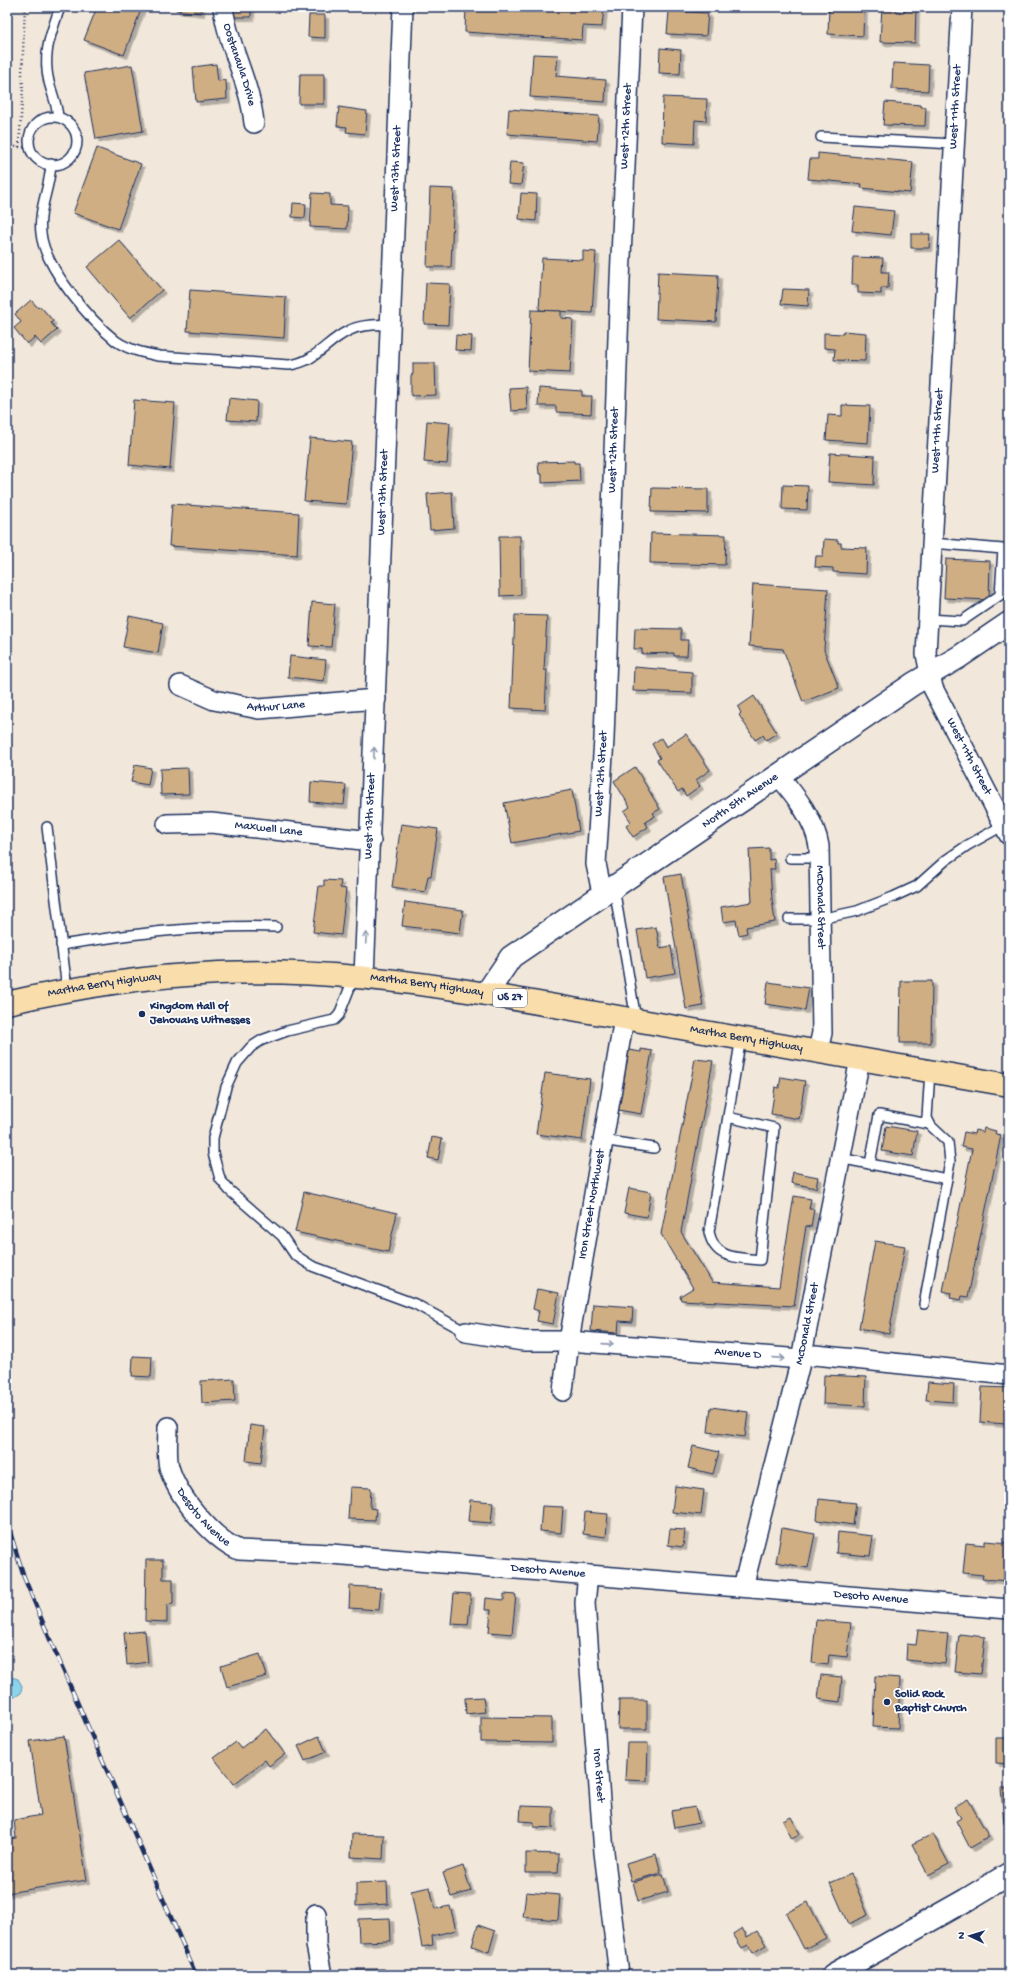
<svg xmlns="http://www.w3.org/2000/svg" width="1016" height="1982" font-family="'Gochi Hand',sans-serif">
<defs>
<filter id="shadow"><feDropShadow dx="3.5" dy="3.5" stdDeviation="0" flood-color="#0004"/></filter>
</defs>
<rect width="100%" height="100%" fill="#f1e7da"/>
<filter id="ink" filterUnits="userSpaceOnUse"><feTurbulence type="fractalNoise" baseFrequency=".025" numOctaves="2"/><feDisplacementMap in="SourceGraphic" scale="8" xChannelSelector="R" yChannelSelector="G"/><feConvolveMatrix kernelMatrix="1 2 1 2 8 2 1 2 1" color-interpolation-filters="sRGB"/></filter>
<g filter="url(#ink)">
<!-- water -->
<polygon fill="#8bd4ec" stroke="#5e92b3" points="11,1677 18,1679 22,1686 21,1693 13,1698 7,1697 7,1678"/>
<!-- building -->
<g fill="#d0ae83" stroke="#1b2f5e" filter="url(#shadow)">
<polygon points="97,7 142,7 124,55 84,40"/>
<polygon points="176,7 201,7 201,13 176,10"/>
<rect x="233" y="7" width="18" height="10"/>
<polygon points="466,7 604,7 602,27 583,26 582,40 465,32"/>
<polygon points="829,7 864,7 863,36 828,34"/>
<polygon points="882,7 895,7 895,11 905,12 905,7 916,7 915,43 880,42"/>
<polygon points="669,11 708,13 706,36 667,34"/>
<polygon points="309,15 325,15 325,38 308,37"/>
<polygon points="660,48 681,50 680,74 659,73"/>
<polygon points="533,54 558,55 556,76 606,80 605,102 530,97"/>
<polygon points="893,63 929,65 928,91 892,89"/>
<polygon points="216,64 218,81 226,80 227,99 196,102 193,67"/>
<polygon points="132,65 143,131 96,139 84,73"/>
<polygon points="300,74 324,74 324,104 299,104"/>
<polygon points="663,97 707,99 706,121 695,120 694,144 662,142"/>
<polygon points="885,102 921,105 921,107 926,107 925,126 883,125"/>
<polygon points="339,107 367,111 365,134 346,132 347,127 337,126"/>
<polygon points="509,109 599,116 597,141 507,134"/>
<polygon points="97,148 141,164 118,229 73,213"/>
<polygon points="818,153 913,162 910,193 861,188 862,184 808,179 810,159 818,159"/>
<polygon points="510,162 524,163 521,185 508,184"/>
<polygon points="430,188 454,189 451,267 427,267"/>
<polygon points="312,193 330,194 330,205 348,206 347,229 310,227"/>
<polygon points="521,193 537,194 536,221 519,219"/>
<polygon points="293,203 306,204 305,218 292,217"/>
<polygon points="855,207 894,211 891,235 852,231"/>
<polygon points="911,234 930,234 929,248 911,248"/>
<polygon points="119,240 162,290 130,318 87,267"/>
<polygon points="583,251 596,252 592,313 539,310 542,258 583,260"/>
<polygon points="853,257 883,258 882,272 889,272 888,288 881,288 881,294 858,293 858,285 852,285"/>
<polygon points="658,272 718,275 716,322 656,319"/>
<polygon points="426,283 450,284 448,325 424,324"/>
<polygon points="783,289 809,290 808,306 781,304"/>
<polygon points="190,290 286,297 284,338 187,331"/>
<polygon points="31,300 38,308 40,306 53,321 51,323 57,330 41,344 35,337 27,344 14,328 21,322 15,314"/>
<polygon points="531,310 561,311 561,318 573,319 570,373 528,371"/>
<polygon points="843,331 866,333 865,361 834,360 835,349 824,348 824,333 843,334"/>
<polygon points="456,335 472,336 471,351 455,350"/>
<polygon points="413,363 435,363 436,395 411,396 411,375 413,374"/>
<polygon points="526,387 527,410 511,411 509,388"/>
<polygon points="539,388 582,391 582,396 592,396 591,414 556,412 556,406 538,406"/>
<polygon points="229,398 257,401 256,422 227,420"/>
<polygon points="134,400 175,403 170,469 129,465"/>
<polygon points="842,405 870,406 868,443 826,440 828,415 842,416"/>
<polygon points="427,421 450,423 447,464 424,462"/>
<polygon points="310,438 352,442 346,504 304,501"/>
<polygon points="830,453 875,456 874,485 828,482"/>
<polygon points="574,461 574,463 579,463 580,481 542,483 542,474 539,474 538,462"/>
<polygon points="783,485 808,486 807,510 782,509"/>
<polygon points="652,488 708,489 708,513 651,512"/>
<polygon points="452,492 454,528 430,530 427,494"/>
<polygon points="172,504 299,513 297,555 169,546"/>
<polygon points="651,533 726,535 725,565 650,563"/>
<polygon points="499,536 520,536 521,595 500,596"/>
<polygon points="824,539 838,540 838,543 841,543 841,547 867,548 866,574 833,572 833,568 815,567 816,556 823,556"/>
<polygon points="946,559 990,561 989,600 944,598"/>
<polygon points="753,584 828,589 824,650 839,688 803,702 783,649 749,646"/>
<polygon points="312,602 335,604 331,647 309,646"/>
<polygon points="515,615 547,616 544,670 547,670 545,710 511,708"/>
<polygon points="129,616 163,623 158,653 123,647"/>
<polygon points="635,628 681,629 681,640 688,640 687,656 674,656 674,653 642,654 642,649 634,649"/>
<polygon points="290,656 326,660 324,681 288,677"/>
<polygon points="634,667 692,672 692,693 633,691"/>
<polygon points="754,696 777,733 766,740 763,735 755,740 739,715 741,713 738,707"/>
<polygon points="686,734 710,770 696,780 700,786 686,796 682,789 678,792 657,760 660,758 652,744 661,738 666,747"/>
<polygon points="135,765 151,768 148,785 131,782"/>
<polygon points="635,767 660,809 653,813 655,816 645,822 648,827 633,837 626,826 631,822 624,811 630,807 614,781"/>
<polygon points="188,768 189,794 161,795 160,769"/>
<polygon points="311,782 346,785 344,805 310,802"/>
<polygon points="572,790 579,831 512,843 504,803"/>
<polygon points="401,824 438,829 431,876 428,876 425,892 392,887"/>
<polygon points="769,848 769,860 774,859 775,869 770,869 772,899 775,922 746,927 747,933 739,935 736,920 723,922 721,907 752,902 749,849"/>
<polygon points="681,874 703,1006 686,1009 664,877"/>
<polygon points="324,880 341,881 340,888 346,889 341,935 313,932 319,886 324,886"/>
<polygon points="405,902 463,910 460,933 402,926"/>
<polygon points="656,927 660,948 671,946 675,973 645,978 637,930"/>
<polygon points="901,981 932,981 931,1043 900,1043"/>
<polygon points="768,982 809,988 805,1010 765,1004"/>
<polygon points="641,1049 652,1051 641,1114 618,1110 629,1050 641,1052"/>
<polygon points="695,1059 713,1061 681,1232 712,1282 779,1287 794,1196 811,1199 809,1209 814,1209 811,1227 806,1226 794,1306 681,1300 680,1296 693,1288 661,1234"/>
<polygon points="545,1073 590,1079 582,1140 536,1134"/>
<polygon points="781,1077 805,1081 799,1119 771,1114 775,1087 779,1088"/>
<polygon points="886,1126 917,1131 913,1156 882,1151"/>
<polygon points="984,1128 996,1131 995,1134 1001,1135 968,1297 962,1296 961,1300 950,1298 951,1293 943,1291 972,1149 961,1147 964,1132 974,1134 975,1130 983,1132"/>
<polygon points="432,1137 442,1139 438,1160 428,1158"/>
<polygon points="793,1172 818,1177 816,1188 791,1183"/>
<polygon points="629,1188 651,1192 647,1217 624,1213"/>
<polygon points="304,1192 397,1213 388,1252 295,1232"/>
<polygon points="875,1241 905,1246 889,1334 859,1328"/>
<polygon points="537,1289 559,1293 553,1324 537,1321 539,1311 533,1309"/>
<polygon points="593,1304 633,1307 632,1322 619,1321 618,1333 591,1331"/>
<polygon points="133,1356 152,1357 151,1377 132,1376"/>
<polygon points="824,1375 866,1377 865,1406 823,1404"/>
<polygon points="234,1379 235,1401 202,1403 201,1381"/>
<polygon points="928,1382 954,1384 953,1402 926,1400"/>
<polygon points="982,1387 1009,1388 1009,1418 1007,1418 1006,1424 980,1422"/>
<polygon points="711,1407 748,1412 745,1437 708,1432"/>
<polygon points="250,1425 265,1427 261,1463 246,1461"/>
<polygon points="693,1446 719,1452 713,1474 688,1468"/>
<polygon points="675,1486 704,1490 701,1515 672,1512"/>
<polygon points="350,1487 371,1488 370,1508 376,1509 375,1520 348,1519"/>
<polygon points="819,1499 856,1503 853,1525 817,1520"/>
<polygon points="470,1500 493,1502 491,1523 468,1521"/>
<polygon points="542,1506 563,1507 561,1533 540,1531"/>
<polygon points="585,1512 608,1514 606,1537 583,1534"/>
<polygon points="782,1528 815,1534 808,1568 776,1562"/>
<polygon points="670,1529 685,1530 683,1547 668,1545"/>
<polygon points="838,1532 873,1536 870,1556 836,1553"/>
<polygon points="985,1541 1009,1543 1009,1581 982,1579 983,1575 963,1573 966,1543 985,1545"/>
<polygon points="146,1560 163,1560 163,1579 173,1579 173,1604 167,1605 167,1622 145,1621"/>
<polygon points="350,1586 381,1588 379,1610 349,1608"/>
<polygon points="454,1593 471,1594 468,1625 451,1624"/>
<polygon points="504,1594 516,1595 512,1634 489,1632 491,1610 485,1610 486,1598 504,1600"/>
<polygon points="816,1620 851,1623 847,1657 829,1655 828,1665 812,1663"/>
<polygon points="918,1630 948,1633 945,1664 906,1660 907,1644 916,1645"/>
<polygon points="145,1631 148,1662 127,1665 124,1633"/>
<polygon points="959,1634 985,1637 981,1674 955,1672"/>
<polygon points="260,1654 267,1676 227,1687 221,1666"/>
<polygon points="821,1675 842,1677 840,1702 818,1699"/>
<polygon points="875,1676 900,1678 898,1728 873,1727"/>
<polygon points="483,1697 485,1712 466,1714 465,1698"/>
<polygon points="619,1700 647,1700 647,1729 618,1729"/>
<polygon points="481,1717 552,1718 552,1743 481,1742"/>
<polygon points="266,1729 285,1754 269,1766 265,1760 234,1784 214,1758 236,1742 241,1748"/>
<polygon points="64,1736 87,1880 7,1893 7,1839 16,1838 14,1820 41,1815 30,1741"/>
<polygon points="319,1736 326,1752 305,1761 298,1746"/>
<polygon points="996,1738 1009,1738 1009,1764 996,1763"/>
<polygon points="627,1743 648,1743 647,1781 625,1780"/>
<polygon points="1001,1788 1009,1788 1009,1824 1004,1824"/>
<polygon points="968,1799 989,1837 970,1848 956,1821 961,1818 954,1807"/>
<polygon points="521,1806 553,1807 553,1828 534,1827 534,1822 520,1821"/>
<polygon points="695,1807 699,1823 674,1828 671,1811"/>
<polygon points="791,1817 800,1834 792,1839 783,1821"/>
<polygon points="352,1834 384,1835 383,1859 351,1857"/>
<polygon points="933,1834 949,1864 928,1875 912,1844"/>
<polygon points="526,1853 559,1854 558,1873 526,1873"/>
<polygon points="656,1854 661,1873 631,1881 626,1863"/>
<polygon points="463,1866 471,1891 451,1897 443,1873"/>
<polygon points="663,1874 668,1892 638,1901 633,1882"/>
<polygon points="851,1874 868,1915 848,1924 830,1883"/>
<polygon points="387,1882 388,1904 356,1906 356,1883"/>
<polygon points="430,1887 435,1909 450,1906 456,1930 432,1936 433,1945 422,1947 411,1891"/>
<polygon points="526,1892 560,1895 558,1920 523,1917"/>
<polygon points="808,1902 826,1938 804,1949 786,1913"/>
<polygon points="390,1918 391,1941 359,1942 358,1919"/>
<polygon points="478,1925 495,1931 489,1952 472,1946"/>
<polygon points="742,1928 747,1937 757,1931 766,1945 753,1953 748,1945 742,1948 733,1934"/>
<rect x="357" y="1969" width="27" height="6"/>
</g>
<g fill="none" stroke-linecap="round" stroke-linejoin="round">
<!-- lane casing -->
<g stroke="#1b2f5e" stroke-width="12">
<g id="lane">
<path d="M58,117C57,104 52,94 49,82C42,53 51,34 60,7"/>
<circle cx="53" cy="141" r="24"/>
<polyline points="821,137 954,144"/>
<path d="M51,164C50,188 38,209 41,233C44,267 90,320 116,341C129,350 144,353 159,356L289,365C316,362 325,342 348,331C361,324 377,325 391,324"/>
<polyline points="932,543 1003,549 1000,595"/>
<polyline points="928,619 962,621 1009,589"/>
<polyline points="47,827 67,989"/>
<polyline points="790,858 820,858"/>
<polyline points="614,887 636,1020"/>
<polyline points="789,919 820,919 857,911 893,897 917,886 946,860 968,845 1004,825"/>
<path d="M61,945C132,934 204,924 276,927"/>
<polyline points="354,977 339,1015 334,1020 287,1031 262,1040 251,1047 237,1063 226,1087 213,1138 213,1153 220,1179 229,1190 282,1236 295,1255 312,1266 415,1304 466,1332"/>
<path d="M728,1117L774,1128L760,1260C737,1257 715,1260 709,1232L741,1037"/>
<polyline points="602,1140 654,1148"/>
<polyline points="839,1158 947,1179"/>
<polyline points="870,1164 879,1115 929,1124"/>
<polyline points="924,1304 950,1162 948,1142 931,1126 927,1118 930,1071"/>
</g>
</g>
<!-- street casing -->
<g stroke="#1b2f5e" stroke-width="22">
<g id="street">
<path id="s1" d="M223,7C228,47 250,82 254,123"/>
<path id="s2" d="M962,7L926,654L933,688L1009,835"/>
<path id="s3" d="M180,685L214,700L259,709L376,699"/>
<path id="s4" d="M778,775C795,795 815,820 819,846L822,1033L818,1050"/>
<path id="s5" d="M167,824L211,823L371,841"/>
<path id="s6" d="M602,893L596,864L604,739L620,280L632,7"/>
<path id="s7" d="M364,977L403,7"/>
<path id="s8" d="M466,1332L523,1341H569L801,1359L815,1355L1009,1375"/>
<path id="s9" d="M563,1391L569,1341L624,1018"/>
<path id="s10" d="M168,1427C168,1440 166,1454 169,1467C177,1496 212,1538 239,1550L331,1554L1009,1609"/>
<path id="s11" d="M588,1575L585,1603L597,1762L604,1852L619,1975"/>
<path id="s12" d="M743,1587L801,1359L860,1059"/>
<polyline points="316,1914 316,1945 322,1975"/>
</g>
</g>
<!-- secondary casing -->
<g stroke="#1b2f5e" stroke-width="25">
<g id="secondary">
<path id="s13" d="M486,994L511,957L913,684L959,657L1009,623"/>
<polyline points="833,1975 966,1900 1009,1874"/>
</g>
</g>
<!-- primary casing -->
<g stroke="#1b2f5e" stroke-width="25">
<g id="primary">
<path id="s14" d="M7,1003C76,987 148,976 219,973C309,969 398,979 486,994L1009,1085"/>
</g>
</g>
<!-- path -->
<g stroke="#1b2f5e" stroke-width="2.5" stroke-dasharray="1 3" stroke-linecap="butt">
<polyline points="7,146 31,148"/>
<polyline points="19,147 23,87 22,74 25,7"/>
</g>
<!-- lane -->
<use href="#lane" stroke="#fff" stroke-width="9"/>
<!-- street -->
<use href="#street" stroke="#fff" stroke-width="19"/>
<!-- secondary -->
<use href="#secondary" stroke="#fff" stroke-width="22"/>
<!-- primary -->
<use href="#primary" stroke="#f9deab" stroke-width="22"/>
<!-- rail casing -->
<g stroke="#1b2f5e" stroke-width="4.5">
<polyline id="rail" points="7,1523 24,1577 51,1642 196,1975"/>
</g>
<!-- rail -->
<use href="#rail" stroke="#fff" stroke-width="3" stroke-dasharray="9" stroke-linecap="butt"/>
</g>
<!-- one-way arrows -->
<defs><path id="oneway-shaft" d="M-6 0H5M1.5-3L5.5 0L1.5 3" fill="none" stroke-width="1.6" stroke-linecap="round" stroke-linejoin="round"/></defs>
<g stroke="#8d97ae">
<use href="#oneway-shaft" transform="translate(374 753) rotate(-88)"/>
<use href="#oneway-shaft" transform="translate(366 938) rotate(-87)"/>
<use href="#oneway-shaft" transform="translate(608 1344) rotate(4)"/>
<use href="#oneway-shaft" transform="translate(779 1358) rotate(4)"/>
</g>
</g>
<!-- markers -->
<g fill="#1b2f5e" stroke="#fff" stroke-width="1.5">
<circle cx="142" cy="1014" r="4"/>
<circle cx="887" cy="1702" r="4"/>
</g>
<g text-anchor="middle" dominant-baseline="central" stroke-width="3.5" stroke-linejoin="round" paint-order="stroke">
<!-- shield labels -->
<rect fill="#fff" stroke="#5f6d8e" stroke-width="1" x="493" y="989" width="34" height="18" rx="3"/>
<g font-size="11" font-weight="bold" fill="#1b2f5e">
<text x="510" y="998">US 27</text>
</g>
<!-- street labels -->
<g font-size="12" fill="#1b2f5e" stroke="#fff">
<text stroke="none"><textPath href="#s1" startOffset="60">Oostanaula Drive</textPath></text>
<text transform="translate(956 107) rotate(-87)">West 11th Street</text>
<text stroke="none"><textPath href="#s6" startOffset="768">West 12th Street</textPath></text>
<text stroke="none"><textPath href="#s7" startOffset="809">West 13th Street</textPath></text>
<text transform="translate(938 431) rotate(-87)">West 11th Street</text>
<text stroke="none"><textPath href="#s6" startOffset="444">West 12th Street</textPath></text>
<text stroke="none"><textPath href="#s7" startOffset="485">West 13th Street</textPath></text>
<text stroke="none"><textPath href="#s3" startOffset="100">Arthur Lane</textPath></text>
<text stroke="none"><textPath href="#s2" startOffset="760">West 11th Street</textPath></text>
<text stroke="none"><textPath href="#s6" startOffset="120">West 12th Street</textPath></text>
<text stroke="none"><textPath href="#s13" startOffset="322">North 5th Avenue</textPath></text>
<text stroke="none"><textPath href="#s7" startOffset="161">West 13th Street</textPath></text>
<text stroke="none"><textPath href="#s5" startOffset="102">Maxwell Lane</textPath></text>
<text stroke="none"><textPath href="#s4" startOffset="144">McDonald Street</textPath></text>
<text stroke="none"><textPath href="#s14" startOffset="99">Martha Berry Highway</textPath></text>
<text stroke="none"><textPath href="#s14" startOffset="423">Martha Berry Highway</textPath></text>
<text stroke="none"><textPath href="#s14" startOffset="747">Martha Berry Highway</textPath></text>
<text stroke="none"><textPath href="#s9" startOffset="189">Iron Street Northwest</textPath></text>
<text stroke="none"><textPath href="#s12" startOffset="271">McDonald Street</textPath></text>
<text stroke="none"><textPath href="#s8" startOffset="273">Avenue D</textPath></text>
<text stroke="none"><textPath href="#s10" startOffset="102">Desoto Avenue</textPath></text>
<text stroke="none"><textPath href="#s10" startOffset="461">Desoto Avenue</textPath></text>
<text stroke="none"><textPath href="#s10" startOffset="785">Desoto Avenue</textPath></text>
<text stroke="none"><textPath href="#s11" startOffset="201">Iron Street</textPath></text>
</g>
<!-- poi labels -->
<g font-size="12" font-weight="bold" fill="#1b2f5e" stroke="#fff" text-anchor="start">
<text x="150" y="1007">Kingdom Hall of<tspan x="150" dy="14">Jehovahs Witnesses</tspan></text>
<text x="895" y="1695">Solid Rock<tspan x="895" dy="14">Baptist Church</tspan></text>
</g>
</g>
<!-- margin -->
<rect width="1016" height="1982" fill="none" stroke="#fff" stroke-width="24"/>
<rect x="12" y="12" width="992" height="1958" fill="none" stroke="#1b2f5e" stroke-width="1.5" filter="url(#ink)"/>
<!-- north arrow -->
<g transform="translate(970 1936) rotate(274)" stroke="#ffffff" stroke-width="3" paint-order="stroke">
<path d="M0-3L7 15L0 10L-7 15Z" fill="#1b2f5e"/>
<text y="-6" font-size="11" font-weight="bold" text-anchor="middle" fill="#1b2f5e">N</text>
</g>
</svg>
